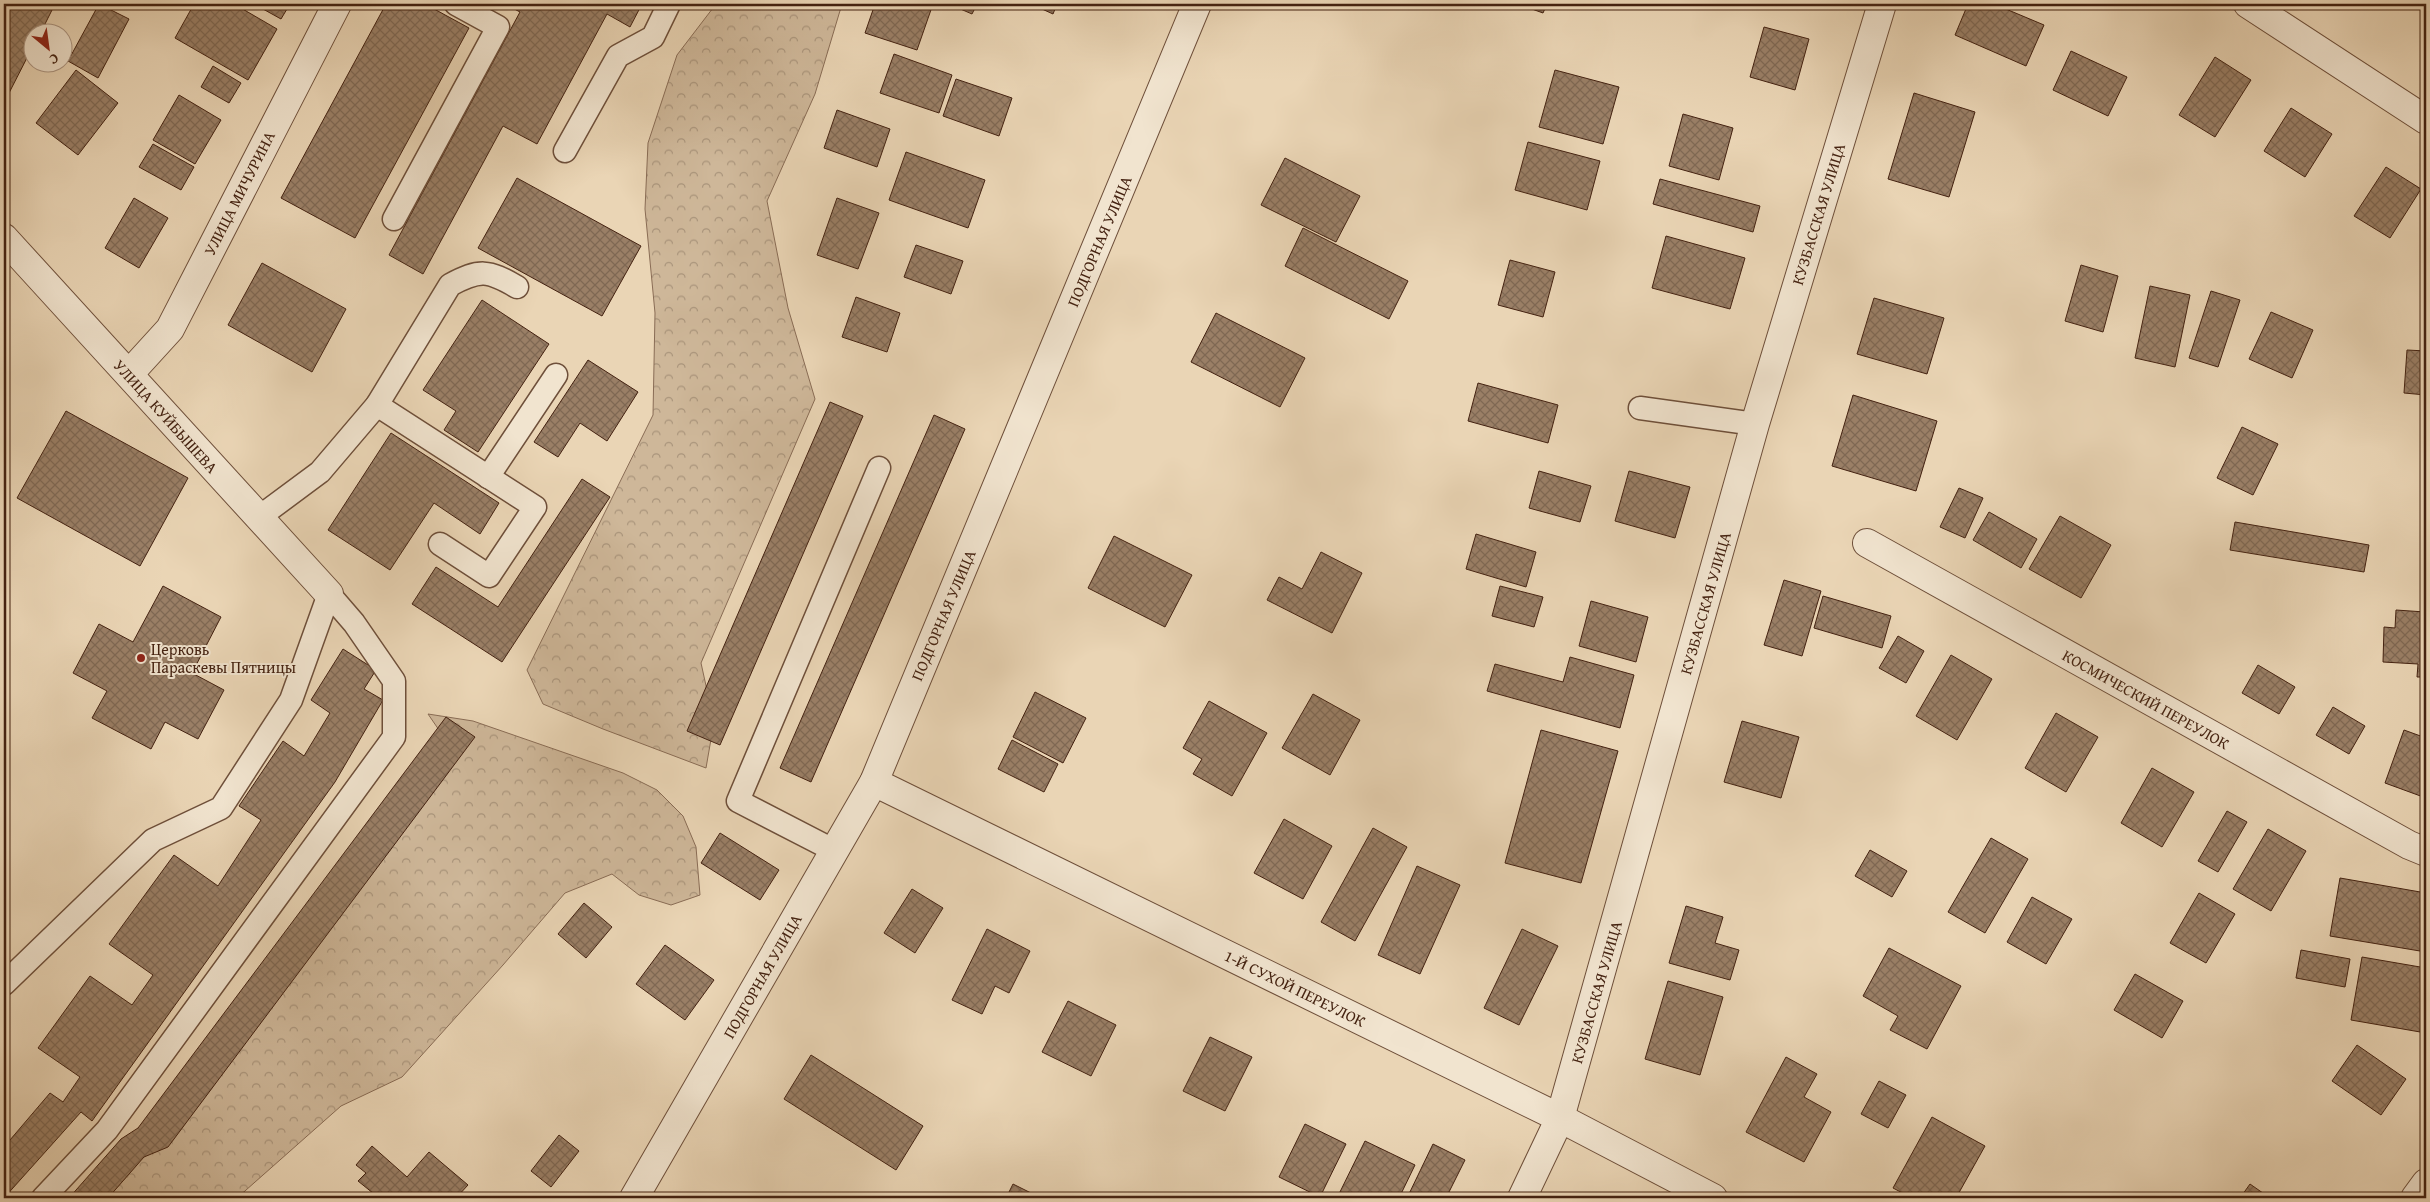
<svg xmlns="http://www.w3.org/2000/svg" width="2430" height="1202" font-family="'Gentium Book Plus',serif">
<defs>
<pattern id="forest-crowns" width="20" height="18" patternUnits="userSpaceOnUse" patternTransform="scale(1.25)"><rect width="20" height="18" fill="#ceb799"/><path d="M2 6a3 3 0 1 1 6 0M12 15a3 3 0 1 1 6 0" fill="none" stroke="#a9947b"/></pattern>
<pattern id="building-cross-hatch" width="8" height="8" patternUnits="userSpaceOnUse" patternTransform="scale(1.25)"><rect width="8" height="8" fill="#9a7f66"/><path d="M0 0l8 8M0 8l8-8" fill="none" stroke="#7f6853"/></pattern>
</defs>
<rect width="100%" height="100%" fill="#ead5b5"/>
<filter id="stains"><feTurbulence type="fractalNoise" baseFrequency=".004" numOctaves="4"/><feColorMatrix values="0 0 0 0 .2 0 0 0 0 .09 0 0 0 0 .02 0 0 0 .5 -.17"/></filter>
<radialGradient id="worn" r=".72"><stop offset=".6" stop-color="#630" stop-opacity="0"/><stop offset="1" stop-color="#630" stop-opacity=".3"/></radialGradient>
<!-- forest -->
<g fill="url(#forest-crowns)" stroke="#896c55">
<polygon points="716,4 842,4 815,94 767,201 788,308 815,399 701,663 714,722 706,768 603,729 543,704 527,670 653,415 655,313 645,209 648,143 677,55"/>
<polygon points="428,714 473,721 623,773 657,790 683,816 696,847 700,895 671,905 639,895 612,874 565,893 503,965 402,1077 341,1106 237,1198 108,1198 165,1132 452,749"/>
</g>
<!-- building -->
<g fill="url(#building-cross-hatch)" stroke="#421">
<polygon points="4,4 55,4 41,32 32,32 32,48 8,95 4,90"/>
<polygon points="99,4 129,19 98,78 68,61"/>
<polygon points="194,4 234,4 277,29 248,80 175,38"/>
<polygon points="254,4 290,4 281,19"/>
<polygon points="386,4 425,4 469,28 355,238 281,198"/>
<polygon points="505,4 642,4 630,27 607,14 537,144 503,126 423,274 389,255 520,12"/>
<polygon points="875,4 933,4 917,50 865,33"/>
<polygon points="949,4 977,4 972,14"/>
<polygon points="1031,4 1057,4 1053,14"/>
<polygon points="1518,4 1547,4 1543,13"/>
<polygon points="1968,4 1994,4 2044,25 2026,66 1955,35"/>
<polygon points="1764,27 1809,39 1795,90 1750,77"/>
<polygon points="2071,51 2127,77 2108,116 2053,90"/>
<polygon points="894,54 952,75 939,113 880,93"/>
<polygon points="2215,57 2251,80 2215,137 2179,115"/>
<polygon points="213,66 241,83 229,103 201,87"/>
<polygon points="76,70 118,103 78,155 36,123"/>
<polygon points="1555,70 1619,87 1603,144 1539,127"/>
<polygon points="956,79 1012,98 999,136 943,116"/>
<polygon points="1914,93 1975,112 1949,197 1888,179"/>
<polygon points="179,95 221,120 195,164 153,140"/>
<polygon points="2291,108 2332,134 2305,177 2264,151"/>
<polygon points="837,110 890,129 877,167 824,148"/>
<polygon points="1683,114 1733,128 1719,180 1669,166"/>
<polygon points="1528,142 1600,161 1587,210 1515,190"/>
<polygon points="153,144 194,167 181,190 139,167"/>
<polygon points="906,152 985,180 968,228 889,200"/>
<polygon points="1285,158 1360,196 1336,242 1261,205"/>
<polygon points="2386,167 2421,189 2390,238 2354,216"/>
<polygon points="517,178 641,246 602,316 478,248"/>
<polygon points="1660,179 1760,206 1753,232 1653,204"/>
<polygon points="134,198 168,218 139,268 105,248"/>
<polygon points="837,198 879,213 858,269 817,255"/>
<polygon points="1303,228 1408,281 1389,319 1285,266"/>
<polygon points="1666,236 1745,258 1730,309 1652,288"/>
<polygon points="916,245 963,261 951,294 904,277"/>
<polygon points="1510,260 1555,272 1543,317 1498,305"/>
<polygon points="262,263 346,309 312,372 228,325"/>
<polygon points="2081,265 2118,276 2103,332 2065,321"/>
<polygon points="2150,286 2190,295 2175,367 2135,358"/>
<polygon points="2211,291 2240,300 2218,367 2189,358"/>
<polygon points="856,297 900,313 887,352 842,337"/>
<polygon points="1874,298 1944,318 1927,374 1857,354"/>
<polygon points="482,300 549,344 478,452 444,430 456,411 423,390"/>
<polygon points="2271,312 2313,330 2292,378 2249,359"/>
<polygon points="1216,313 1305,358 1280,407 1191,362"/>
<polygon points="2407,350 2426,351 2426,395 2404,393"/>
<polygon points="588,360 638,392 607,441 580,423 558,457 534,442"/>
<polygon points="1478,383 1558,405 1548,443 1468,421"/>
<polygon points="1853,395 1937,421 1916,491 1832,466"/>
<polygon points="830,402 863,416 720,745 687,731"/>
<polygon points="66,411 188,478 140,566 17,498"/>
<polygon points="934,415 965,429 811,782 780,768"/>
<polygon points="2242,427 2278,444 2253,495 2217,478"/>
<polygon points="391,433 499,503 480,534 434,503 390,570 328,530"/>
<polygon points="1539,471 1591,486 1580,522 1529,508"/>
<polygon points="1629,471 1690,487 1675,538 1615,521"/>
<polygon points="582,479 610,497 502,662 412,604 436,567 498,607"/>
<polygon points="1959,488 1983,498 1965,538 1940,527"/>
<polygon points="1989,512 2037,539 2021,568 1973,540"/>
<polygon points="2060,516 2111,545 2081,598 2029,569"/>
<polygon points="2235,522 2369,545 2364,572 2230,550"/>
<polygon points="1476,534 1536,552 1526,587 1466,569"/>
<polygon points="1114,536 1192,575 1165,627 1088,588"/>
<polygon points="1321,552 1362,573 1332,633 1267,600 1279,577 1302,589"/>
<polygon points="1784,580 1821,591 1802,656 1764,645"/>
<polygon points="163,586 221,617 192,673 224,690 198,739 165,722 151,749 92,718 107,691 73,673 99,624 133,642"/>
<polygon points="1500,586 1543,597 1534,627 1492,616"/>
<polygon points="1823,596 1891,616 1882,648 1814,628"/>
<polygon points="1591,601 1648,617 1636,662 1579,646"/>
<polygon points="2396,610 2425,612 2423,629 2426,629 2426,677 2417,677 2418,664 2383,662 2384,627 2395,628"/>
<polygon points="1898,636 1924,651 1906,683 1879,668"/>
<polygon points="343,649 376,670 364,689 383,700 335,782 92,1121 81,1112 4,1198 4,1147 50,1093 63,1102 80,1077 38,1048 90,976 132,1005 153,975 109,944 174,855 218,886 261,820 239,806 283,741 304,756 330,713 311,700"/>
<polygon points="1951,655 1992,679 1957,740 1916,716"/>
<polygon points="1570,657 1634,675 1620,728 1487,691 1495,664 1563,682"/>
<polygon points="2258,665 2295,687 2279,714 2242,693"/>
<polygon points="1035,692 1086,718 1063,763 1013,737"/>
<polygon points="1313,694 1360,720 1330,775 1282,748"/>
<polygon points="1209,701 1267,733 1232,796 1193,774 1202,759 1183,748"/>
<polygon points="2333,707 2365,726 2349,754 2316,735"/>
<polygon points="2056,713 2098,737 2066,792 2025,768"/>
<polygon points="446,717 475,737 168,1147 144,1157 108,1198 69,1198 121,1139 138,1128"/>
<polygon points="1742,721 1799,737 1781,798 1724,782"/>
<polygon points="1541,730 1618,751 1581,883 1505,863"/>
<polygon points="2404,730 2426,738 2426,798 2385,783"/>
<polygon points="1012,740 1058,764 1044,792 998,769"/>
<polygon points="2152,768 2194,792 2162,847 2121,823"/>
<polygon points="2227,811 2247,822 2218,872 2198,861"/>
<polygon points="1284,819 1332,846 1303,899 1254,873"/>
<polygon points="1373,828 1407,847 1355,941 1321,922"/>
<polygon points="2268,829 2306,851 2271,911 2233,889"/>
<polygon points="720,833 779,870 760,900 701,863"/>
<polygon points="1991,838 2028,859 1985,933 1948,912"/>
<polygon points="1870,850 1907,871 1892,897 1855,876"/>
<polygon points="1417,866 1460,885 1420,974 1378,955"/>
<polygon points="2340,878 2426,893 2426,952 2330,936"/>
<polygon points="912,889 943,908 915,953 884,933"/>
<polygon points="2199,893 2235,914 2206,963 2170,943"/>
<polygon points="2032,897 2072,919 2046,964 2007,942"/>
<polygon points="584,903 612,927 586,958 558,934"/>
<polygon points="1686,906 1723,917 1715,943 1739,950 1730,980 1669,963"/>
<polygon points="987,929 1030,951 1009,993 995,986 982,1014 952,1000"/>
<polygon points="1522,929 1558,946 1519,1025 1484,1008"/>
<polygon points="665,945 714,980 685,1020 636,984"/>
<polygon points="1889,948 1961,986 1927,1049 1890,1030 1898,1016 1863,996"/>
<polygon points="2301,950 2350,959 2345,987 2296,978"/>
<polygon points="2362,957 2426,968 2426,1033 2351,1020"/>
<polygon points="2135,974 2183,1001 2162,1038 2114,1010"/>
<polygon points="1668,981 1723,997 1700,1075 1645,1059"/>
<polygon points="1068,1001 1116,1025 1091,1076 1042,1052"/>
<polygon points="1210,1037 1252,1057 1225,1111 1183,1091"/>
<polygon points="2357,1045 2406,1079 2381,1115 2332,1081"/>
<polygon points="811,1055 923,1126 896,1170 784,1099"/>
<polygon points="1786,1057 1817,1074 1804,1097 1831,1112 1804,1162 1746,1132"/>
<polygon points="1879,1081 1906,1095 1888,1128 1861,1114"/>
<polygon points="1932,1117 1985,1146 1956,1198 1912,1198 1893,1188"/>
<polygon points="1305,1124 1346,1144 1320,1197 1279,1177"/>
<polygon points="559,1135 579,1151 551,1187 531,1171"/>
<polygon points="1365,1141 1415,1165 1399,1198 1337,1198"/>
<polygon points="1433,1144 1465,1160 1446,1198 1412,1198 1408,1196"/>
<polygon points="372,1146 407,1177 429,1152 468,1185 456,1198 395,1198 388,1192 382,1198 379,1198 358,1181 366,1173 356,1165"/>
<polygon points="1013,1184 1041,1198 1006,1198"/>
<polygon points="2250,1184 2270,1198 2240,1198"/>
</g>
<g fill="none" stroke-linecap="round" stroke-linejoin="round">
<!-- service casing -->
<g stroke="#6e4f3a" stroke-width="25">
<g id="service">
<polyline points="565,151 618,56 653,37 669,4"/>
<polyline points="394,219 498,27 456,4"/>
<polyline points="377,405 535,507 489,576 440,544"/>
<polyline points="1640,408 1755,424"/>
<polyline points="488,477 556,375"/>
<path d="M258,518L320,472L377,405L450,285C480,269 488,270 517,287"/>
<polyline points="835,851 738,801 879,468"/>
<polyline points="4,984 153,840 221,808 291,700 329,594"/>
<polyline points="43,1198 107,1130 394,737 394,681 354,623 329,594"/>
</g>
</g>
<!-- minor casing -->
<g stroke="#6e4f3a" stroke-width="30">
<g id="minor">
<polyline points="2248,4 2426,120"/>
<polyline points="4,238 329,594"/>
<polyline points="129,374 170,329 337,4"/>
<polyline points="1867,543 2409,845 2426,852"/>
<polyline points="874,782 1560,1118 1713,1198"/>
<polyline points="1522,1198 1560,1118 1755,424 1882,4"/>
</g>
</g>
<!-- tertiary casing -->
<g stroke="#6e4f3a" stroke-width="30">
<g id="tertiary">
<polyline points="634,1198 874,782 1197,4"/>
<polyline points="2415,1198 2426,1183"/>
</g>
</g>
<!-- service -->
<use href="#service" stroke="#f1e4cf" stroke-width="22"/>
<!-- minor -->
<use href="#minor" stroke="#f1e4cf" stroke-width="28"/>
<!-- tertiary -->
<use href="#tertiary" stroke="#f1e4cf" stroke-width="28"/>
</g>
<!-- markers -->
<circle fill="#8f2418" stroke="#f1e4cf" stroke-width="2" cx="141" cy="658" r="5"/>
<g text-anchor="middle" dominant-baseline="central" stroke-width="4" stroke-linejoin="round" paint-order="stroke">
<!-- street labels -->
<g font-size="16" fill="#421" stroke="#f1e4cf">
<text transform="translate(239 193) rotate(-63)">УЛИЦА МИЧУРИНА</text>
<text transform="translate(1818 214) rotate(-73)">КУЗБАССКАЯ УЛИЦА</text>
<text transform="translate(1099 241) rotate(-67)">ПОДГОРНАЯ УЛИЦА</text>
<text transform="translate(166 416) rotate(48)">УЛИЦА КУЙБЫШЕВА</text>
<text transform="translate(1705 603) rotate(-74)">КУЗБАССКАЯ УЛИЦА</text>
<text transform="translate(943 615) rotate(-67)">ПОДГОРНАЯ УЛИЦА</text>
<text transform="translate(2146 699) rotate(29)">КОСМИЧЕСКИЙ ПЕРЕУЛОК</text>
<text transform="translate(762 976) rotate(-60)">ПОДГОРНАЯ УЛИЦА</text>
<text transform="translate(1295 988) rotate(26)">1-Й СУХОЙ ПЕРЕУЛОК</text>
<text transform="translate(1596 992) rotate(-74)">КУЗБАССКАЯ УЛИЦА</text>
</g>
<!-- poi labels -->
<g font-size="16" fill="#421" stroke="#f1e4cf" text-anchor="start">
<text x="151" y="649">Церковь<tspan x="151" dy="18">Параскевы Пятницы</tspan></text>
</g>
</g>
<!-- margin -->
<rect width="2430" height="1202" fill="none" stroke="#ead5b5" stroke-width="20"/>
<rect x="5" y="5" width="2420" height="1192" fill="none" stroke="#421" stroke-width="2.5"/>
<rect x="10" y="10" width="2410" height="1182" fill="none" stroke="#421"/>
<!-- north arrow -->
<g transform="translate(48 48) rotate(151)"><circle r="24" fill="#f1e4cf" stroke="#ac9683"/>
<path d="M0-4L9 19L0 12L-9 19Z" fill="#8f2418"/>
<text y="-8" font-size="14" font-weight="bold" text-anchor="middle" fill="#442211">С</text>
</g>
<rect width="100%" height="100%" filter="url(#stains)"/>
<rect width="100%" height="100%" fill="url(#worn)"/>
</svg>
